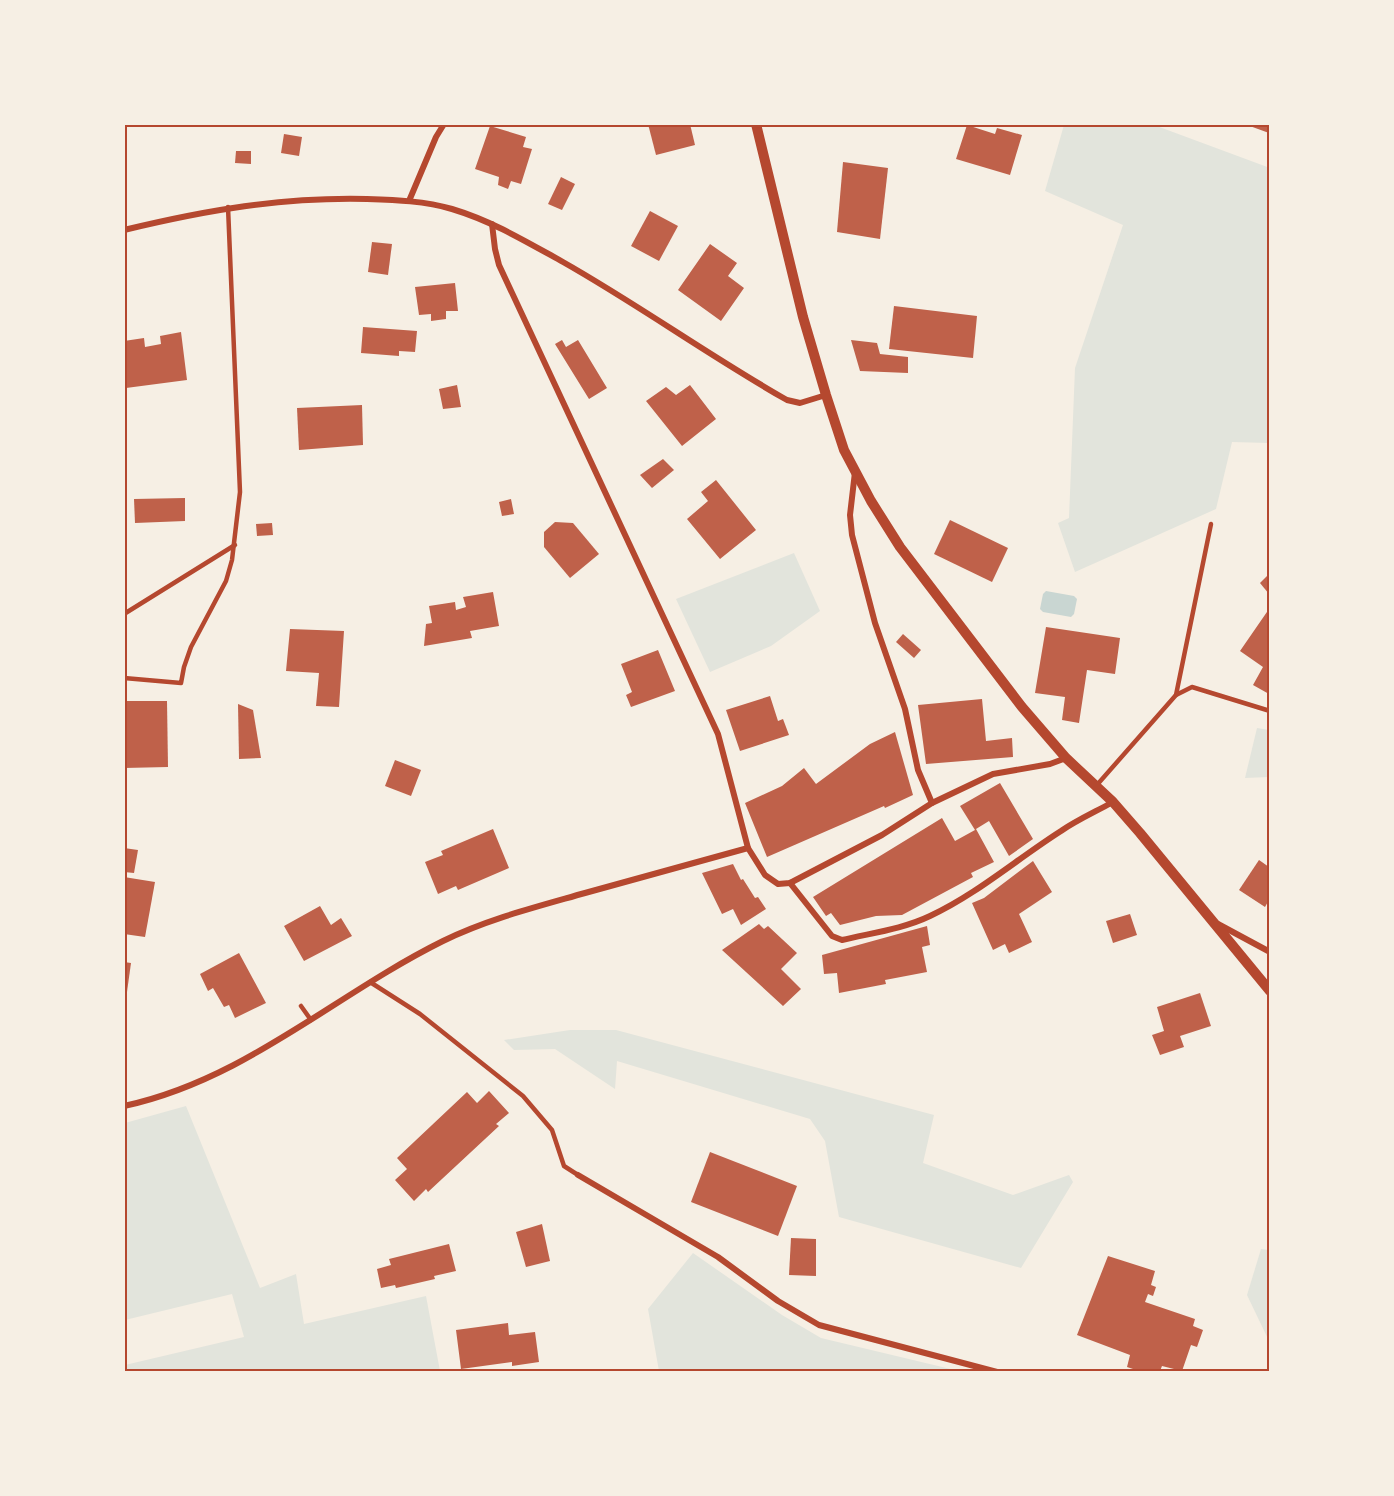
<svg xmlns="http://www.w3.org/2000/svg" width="1394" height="1496" font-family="'Zilla Slab',serif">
<rect width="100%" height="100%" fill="#f6efe4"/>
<!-- green -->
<g fill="#e2e4dc">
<polygon points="1064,125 1154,125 1270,168 1269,443 1232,442 1216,509 1075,572 1058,523 1069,518 1075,368 1123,225 1045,191"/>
<polygon points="794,553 820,611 771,646 710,672 676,599"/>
<polygon points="1257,728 1269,730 1269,777 1245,778"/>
<polygon points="570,1030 616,1030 934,1115 923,1163 1013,1195 1069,1175 1073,1182 1021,1268 839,1217 825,1141 810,1119 617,1061 615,1089 555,1049 514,1050 504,1040"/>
<polygon points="186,1106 260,1288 296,1274 304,1324 426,1296 440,1371 125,1371 125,1365 244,1337 232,1294 125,1320 125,1123"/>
<polygon points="1261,1249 1269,1250 1269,1341 1247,1295"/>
<polygon points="693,1253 782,1315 821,1338 959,1371 659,1371 648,1309"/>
</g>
<!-- water -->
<polygon fill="#c9d6d2" points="1046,591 1074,596 1077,599 1074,614 1071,617 1043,612 1040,609 1043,594"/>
<!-- building -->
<g fill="#bf614a">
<polygon points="648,124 690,124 695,145 656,155"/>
<polygon points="1247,124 1269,124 1269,133 1247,125"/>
<polygon points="967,125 995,134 997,128 1022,135 1010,175 956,159"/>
<polygon points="490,126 526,137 523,147 532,149 521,184 511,181 508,189 498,185 499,177 475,169"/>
<polygon points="284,134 302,137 299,156 281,153"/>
<polygon points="236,151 251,151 251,164 235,163"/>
<polygon points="843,162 888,168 880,239 837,232"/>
<polygon points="561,177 575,184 562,210 548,204"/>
<polygon points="650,211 678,226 659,261 631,246"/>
<polygon points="372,242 392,244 388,275 368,272"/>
<polygon points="710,244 737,263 728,276 744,288 721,321 678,290"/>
<polygon points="455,283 458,311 446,311 446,319 431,321 431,314 419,315 415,287"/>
<polygon points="894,306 977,316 973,358 889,349"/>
<polygon points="363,327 417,331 415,352 399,351 399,356 361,353"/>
<polygon points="181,332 187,380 126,388 124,341 144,338 145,347 161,344 160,336"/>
<polygon points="562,340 566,347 578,340 607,388 589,399 555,344"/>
<polygon points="851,340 877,343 880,354 908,357 908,373 860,371"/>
<polygon points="457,385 461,407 443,409 439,389"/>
<polygon points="690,385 716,419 682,446 646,401 666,387 676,395"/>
<polygon points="362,405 363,445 299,450 297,408"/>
<polygon points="663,459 674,470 652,488 640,475"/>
<polygon points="716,480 756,530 720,559 687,519 708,501 701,492"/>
<polygon points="185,498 185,521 135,523 134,499"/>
<polygon points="511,499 514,514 502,516 499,502"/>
<polygon points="950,520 1008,548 992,582 934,554"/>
<polygon points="555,522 573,523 599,554 570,578 544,547 544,532"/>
<polygon points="272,523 273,535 257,536 256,524"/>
<polygon points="1269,574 1269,594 1260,583"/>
<polygon points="493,592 499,626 470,631 472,638 424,646 426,624 432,623 429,606 455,602 456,610 466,607 463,597"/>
<polygon points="1269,609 1269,694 1253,685 1263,667 1240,651"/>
<polygon points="1046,627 1120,638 1115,674 1087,670 1079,723 1062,720 1065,697 1035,693"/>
<polygon points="290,629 344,631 339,707 316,706 319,673 286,671"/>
<polygon points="903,634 921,650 914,658 896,642"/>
<polygon points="658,650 675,691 631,707 626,695 632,692 621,664"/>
<polygon points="770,696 778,721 783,719 789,735 740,751 726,710"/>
<polygon points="982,699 986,741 1012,738 1013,757 926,764 918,705"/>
<polygon points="124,701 167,701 168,767 124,768"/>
<polygon points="238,704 253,710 261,758 239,759"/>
<polygon points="895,732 913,795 885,808 884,806 767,857 745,803 782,786 804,768 816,784 870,744"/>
<polygon points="395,760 421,770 411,796 385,786"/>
<polygon points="1000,783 1033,839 1009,856 989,821 976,829 994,862 971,873 973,877 902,915 876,916 840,925 831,913 826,916 813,897 942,818 955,841 975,830 960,806"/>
<polygon points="493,829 509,868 458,890 456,886 438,894 425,862 443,855 441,851"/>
<polygon points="124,848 138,850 134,873 124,872"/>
<polygon points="1259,860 1269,867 1269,900 1265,907 1239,890"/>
<polygon points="1033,861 1052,892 1019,914 1032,942 1009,953 1005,944 993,950 972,903 984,898"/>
<polygon points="733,864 741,880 743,879 755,898 758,897 766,909 741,925 733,909 722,914 702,873"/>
<polygon points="124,877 155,882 145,937 124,934"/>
<polygon points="320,906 331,925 341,918 352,936 304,961 284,926"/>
<polygon points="1130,914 1137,935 1113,943 1106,921"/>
<polygon points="759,924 764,929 768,926 797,953 781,969 801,989 783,1006 722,950"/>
<polygon points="927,926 930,945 922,947 927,972 885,980 886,984 839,993 837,973 824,974 822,955"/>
<polygon points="239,953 266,1003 235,1018 229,1005 224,1007 213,988 208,991 200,974"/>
<polygon points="124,962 131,963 126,999 124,999"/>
<polygon points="1200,993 1211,1026 1180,1036 1184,1047 1160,1055 1152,1035 1164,1031 1157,1007"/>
<polygon points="489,1091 509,1113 496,1124 499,1126 428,1192 426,1189 414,1201 395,1180 407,1169 397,1158 467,1092 477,1103"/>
<polygon points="710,1152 797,1186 778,1236 691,1202"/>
<polygon points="542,1224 550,1261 526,1267 516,1232"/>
<polygon points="791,1238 816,1239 816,1276 789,1275"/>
<polygon points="449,1244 456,1271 434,1276 435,1279 396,1288 395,1285 381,1288 377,1269 391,1265 389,1259"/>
<polygon points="1108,1256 1155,1271 1151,1285 1156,1287 1153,1296 1148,1294 1145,1302 1195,1319 1193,1326 1203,1330 1197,1347 1191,1345 1182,1371 1162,1366 1160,1371 1139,1371 1127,1367 1130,1355 1077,1335"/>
<polygon points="508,1323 509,1335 535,1332 539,1362 512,1366 512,1362 461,1369 456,1330"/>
</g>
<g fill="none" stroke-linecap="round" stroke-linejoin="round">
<!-- service -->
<g stroke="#b5482f" stroke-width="4.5">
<polyline points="124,614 235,545"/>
<polyline points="124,678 181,683 184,667 191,647 226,581 232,560 240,492 228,207"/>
<polyline points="1176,695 1211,524"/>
<polyline points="1096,786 1176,695 1192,687 1270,711"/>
<polyline points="370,982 420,1014 523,1096 552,1130 564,1166 578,1175"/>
<polyline points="301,1006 311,1020"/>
</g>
<!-- minor -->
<g stroke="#b5482f" stroke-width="6">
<polyline points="409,201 436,137 444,124"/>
<polyline points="492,224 495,249 499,265 718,734 748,848 765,875 778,884 790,883 882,835 932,803 993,774 1050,764 1066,758"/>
<path d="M124,230C207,210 281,197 367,199C396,200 425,201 452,209C492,221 527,242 563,262C639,305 711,357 787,400L800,403L826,395"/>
<polyline points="855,472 850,515 852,535 875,623 905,709 918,770 932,803"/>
<path d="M790,883L832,936L842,940C871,933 903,929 930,916C977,894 1017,859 1061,831C1077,820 1095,812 1113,802"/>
<polyline points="1218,924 1270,952"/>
<path d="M124,1106C245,1080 334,995 443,941C488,919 536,907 585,893C639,878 693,863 748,848"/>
<polyline points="578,1175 718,1257 778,1301 819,1325 997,1372"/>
</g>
<!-- tertiary -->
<polyline stroke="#b5482f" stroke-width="10" points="756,124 803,317 826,395 844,450 871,501 900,547 1022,707 1066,758 1113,802 1140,833 1270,991"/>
</g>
<!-- border -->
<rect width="1394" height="1496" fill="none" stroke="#f6efe4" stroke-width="252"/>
<rect x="126" y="126" width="1142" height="1244" fill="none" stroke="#b5482f" stroke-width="2"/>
</svg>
